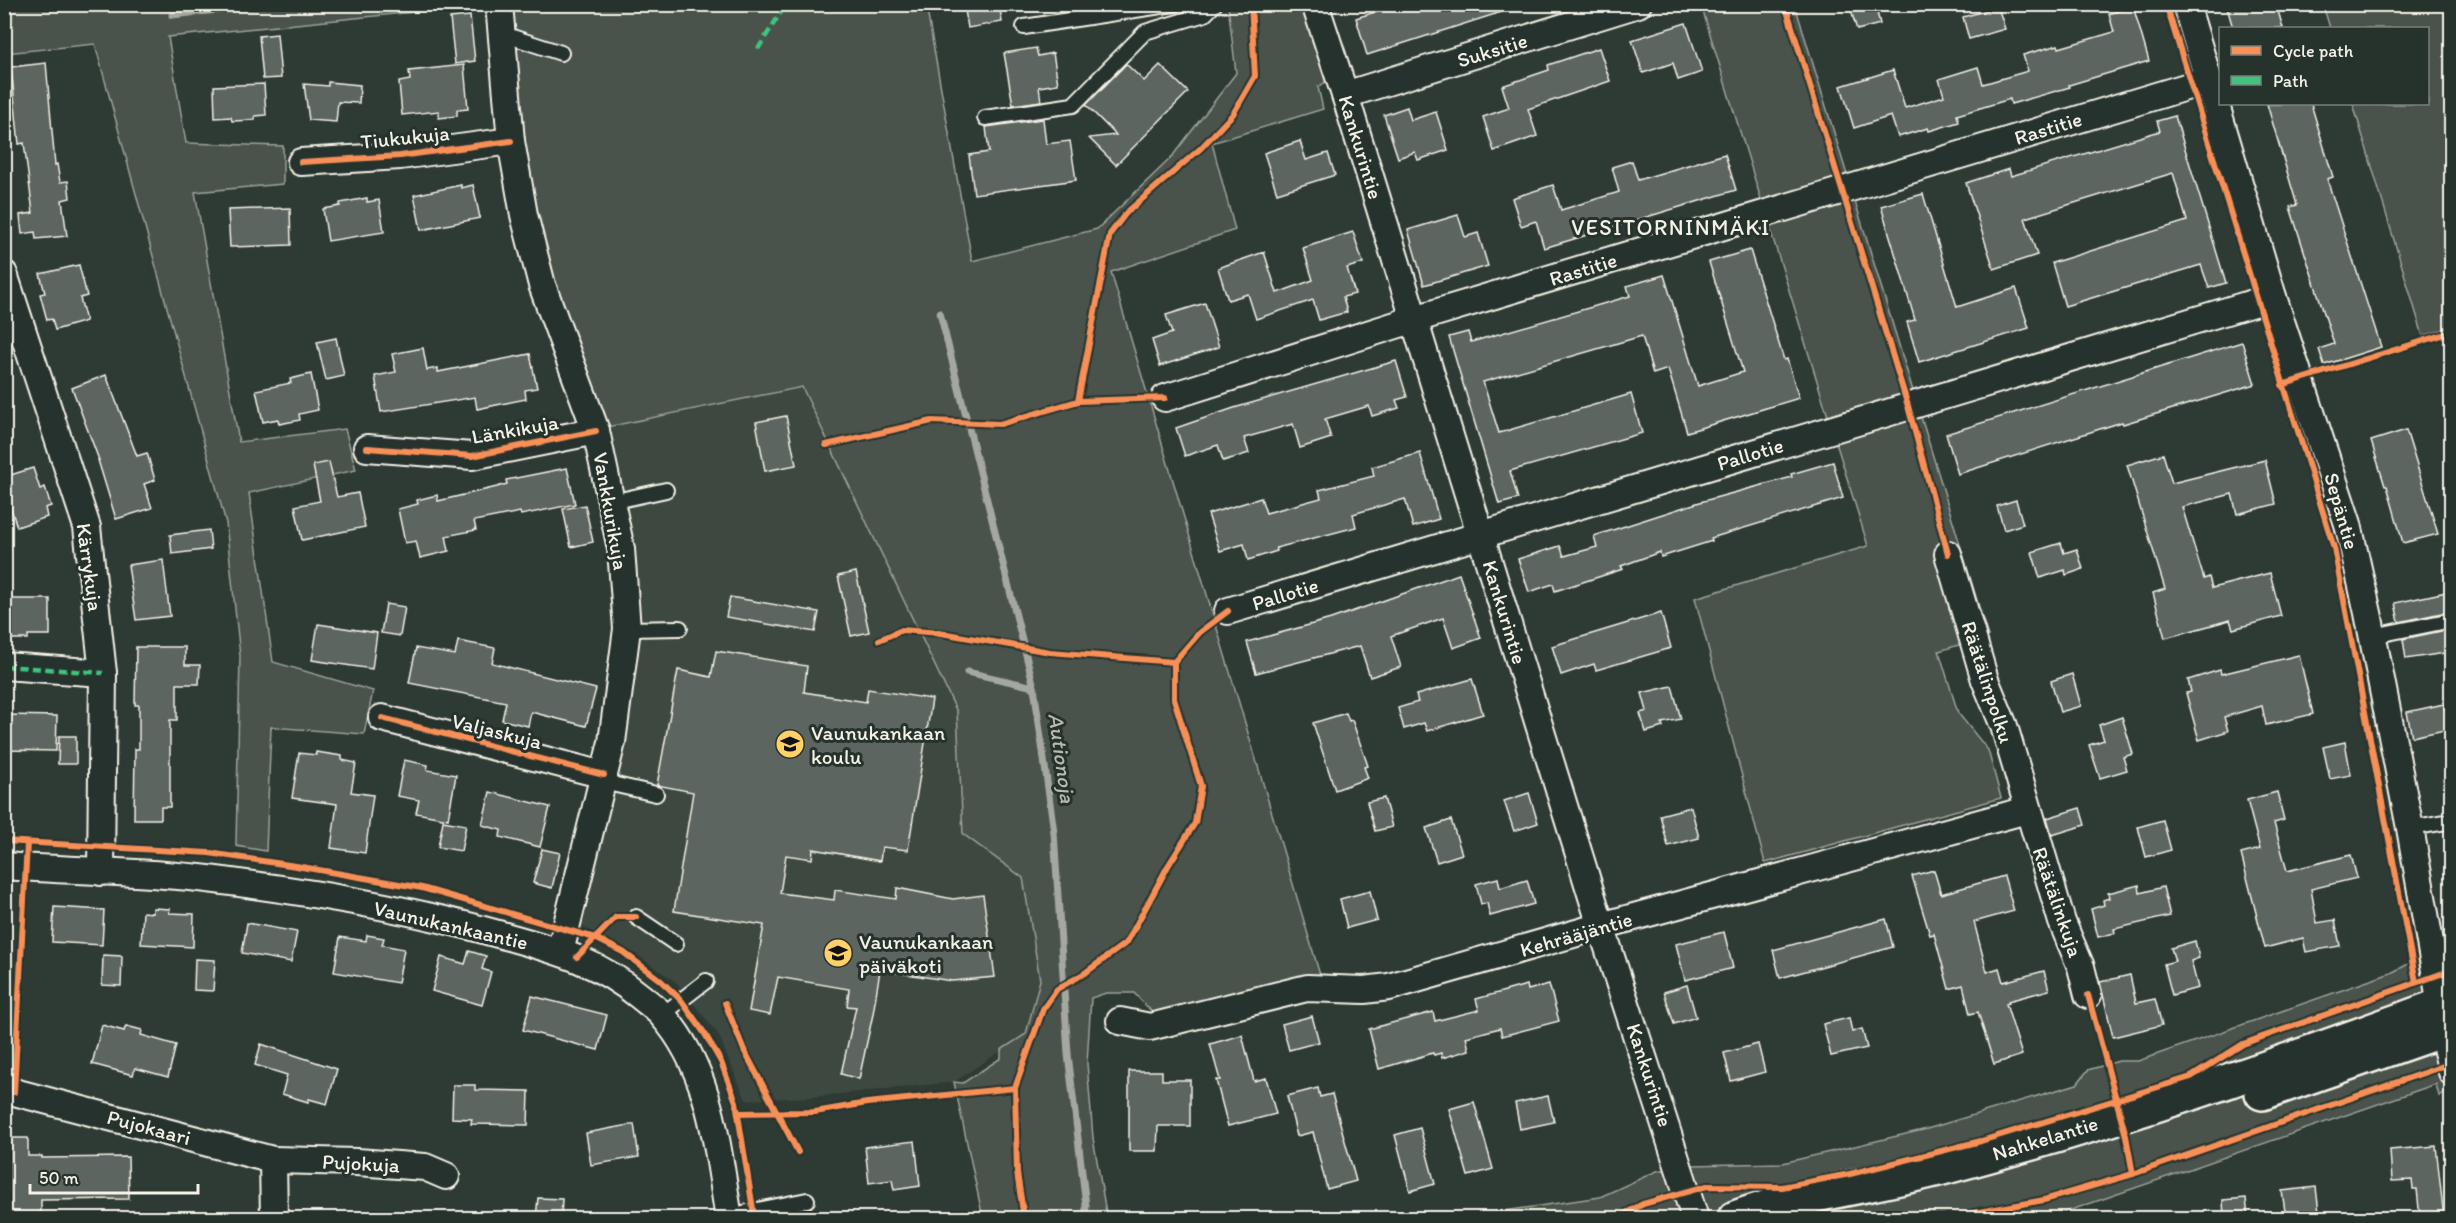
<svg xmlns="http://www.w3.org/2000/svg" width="2456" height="1223" font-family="Itim,sans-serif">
<rect width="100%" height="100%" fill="#2e3b34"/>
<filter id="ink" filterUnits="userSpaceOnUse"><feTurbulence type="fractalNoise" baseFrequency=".0167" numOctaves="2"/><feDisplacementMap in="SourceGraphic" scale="12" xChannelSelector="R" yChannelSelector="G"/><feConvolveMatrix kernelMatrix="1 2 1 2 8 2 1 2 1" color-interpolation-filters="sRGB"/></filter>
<g filter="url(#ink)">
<!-- built -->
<polygon fill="#3c4841" points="802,387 957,712 963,834 1023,878 1040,980 1026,1034 954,1082 811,1097 746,1100 718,1034 676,982 633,952 579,925 616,776 635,662 632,551 607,427"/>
<!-- green -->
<g fill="#48524c" stroke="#9ea29a" stroke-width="1.5">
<polygon points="5,5 483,5 168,37 186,143 283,146 283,184 195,192 239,442 345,429 356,470 249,493 273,662 373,691 364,734 271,727 266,851 236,846 240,656 226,523 95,44 5,53"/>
<polygon points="512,5 926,5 972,261 1097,229 1171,158 1236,73 1228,5 1309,5 1330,79 1318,87 1323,109 1212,143 1235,230 1111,272 1320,975 1181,1010 1153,1013 1134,993 1106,993 1091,998 1087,1063 1093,1138 1107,1218 983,1218 954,1082 963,1083 1001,1058 1001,1050 1026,1034 1040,980 1023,878 963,834 957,712 802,387 607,427 564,326 529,192 512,45"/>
<polygon points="1701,5 1795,5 1988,636 1939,651 1958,713 1988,750 2001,798 1765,863 1695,598 1868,546"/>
<polygon points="2323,5 2451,5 2451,327 2423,336 2353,104 2428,104 2428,28 2330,28"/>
<polygon points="2451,942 2451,1089 2439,1096 2436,1084 2048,1218 1457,1218 1600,1197 1657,1171 1692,1165 1783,1163 1927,1129 2077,1084 2088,1070 2119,1061 2138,1061 2391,973"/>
</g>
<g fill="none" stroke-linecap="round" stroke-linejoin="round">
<!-- stream -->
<g stroke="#a4a8a0" stroke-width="7">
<polyline points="172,15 273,4"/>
<polyline points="940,313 1034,687 1054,832 1068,1054 1086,1206 1085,1218"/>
<polyline points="967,672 1034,687"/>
</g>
</g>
<!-- building -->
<g fill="#5c655e" stroke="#f4f1e8" stroke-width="1.5">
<polygon points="964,4 999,4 1002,22 968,28"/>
<polygon points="1400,4 1511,4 1511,9 1367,55 1356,18"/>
<polygon points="1849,4 1875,4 1880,24 1857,30"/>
<polygon points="2226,4 2276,4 2283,28 2233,28"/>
<polygon points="2133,6 2149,61 2069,85 2070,87 2011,104 2010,99 1957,115 1959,122 1929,131 1928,128 1898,137 1891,116 1854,128 1841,86 1893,70 1905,108 1944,96 1939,79 1978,67 1983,84 2028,71 2023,55 2058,45 2059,48 2114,32 2109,14"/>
<polygon points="1998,7 2005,29 1969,39 1963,17"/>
<polygon points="470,16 475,61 455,64 450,18"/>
<polygon points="1686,23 1702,72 1678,80 1673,63 1643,73 1632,40"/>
<polygon points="277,34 281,78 263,79 259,36"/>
<polygon points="1036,48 1038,56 1053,53 1058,84 1039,87 1041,101 1013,105 1004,53"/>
<polygon points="1599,48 1610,81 1528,109 1537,136 1494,151 1483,117 1509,108 1502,86 1549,70 1548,65"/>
<polygon points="46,63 55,165 57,164 60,182 68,181 70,198 62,200 67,236 36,239 35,232 22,234 20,215 33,213 24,143 19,144 11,67"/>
<polygon points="1126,64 1144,81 1160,65 1188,92 1116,165 1089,138 1116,135 1086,105"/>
<polygon points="464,65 468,109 457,110 457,116 439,118 439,111 402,115 399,82 410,80 409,71"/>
<polygon points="328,82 360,85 359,103 338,102 336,122 309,120 304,84 328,86"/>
<polygon points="264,84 266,115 255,116 255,120 232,121 231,117 215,118 214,86"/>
<polygon points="2267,104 2311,104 2333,177 2327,179 2381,347 2324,365 2319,349 2334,344 2290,207 2297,205"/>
<polygon points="1407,107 1411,120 1436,112 1448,150 1418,160 1415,152 1398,158 1384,115"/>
<polygon points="2175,116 2226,283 2209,288 2201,265 2065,306 2052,263 2187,221 2173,173 2025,218 2037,255 1994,269 1966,183 2009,169 2011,176 2160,131 2157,121"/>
<polygon points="1043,119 1046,144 1070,141 1076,180 974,194 969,155 989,152 986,127"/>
<polygon points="1300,141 1306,160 1328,153 1335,175 1277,193 1264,153"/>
<polygon points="1725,154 1736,190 1544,248 1536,221 1521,226 1512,198 1553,185 1561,210 1619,192 1612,167 1632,161 1638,180"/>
<polygon points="461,185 461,188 473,185 480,218 421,230 414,195"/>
<polygon points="1923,194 1957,307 2016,288 2029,328 1919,362 1907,322 1915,320 1881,206"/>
<polygon points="367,198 367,202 379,200 384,232 328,241 323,209 340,206 340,203"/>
<polygon points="290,208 291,245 230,247 228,210"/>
<polygon points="1458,215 1465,237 1478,233 1488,266 1424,285 1408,230"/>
<polygon points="1353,232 1363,263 1347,268 1355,294 1343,297 1347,312 1319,320 1313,300 1256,319 1248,294 1228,300 1218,268 1264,252 1277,293 1313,280 1303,248"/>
<polygon points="1750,250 1784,360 1787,359 1799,398 1687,432 1668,369 1653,374 1642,336 1483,382 1499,433 1631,394 1642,433 1510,471 1518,499 1499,504 1449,337 1468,332 1471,342 1630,296 1627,286 1664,275 1698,386 1743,372 1709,262"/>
<polygon points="79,265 87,296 80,298 86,321 55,330 52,319 47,320 40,294 45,293 40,274"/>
<polygon points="1205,303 1219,347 1160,366 1152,340 1172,333 1166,315"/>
<polygon points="336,338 344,376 326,380 317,342"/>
<polygon points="2242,342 2255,384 2123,424 2122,422 1958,474 1946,434"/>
<polygon points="423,348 427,370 438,368 438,372 530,354 537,388 525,390 526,399 477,409 475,397 381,412 375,376 396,372 392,354"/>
<polygon points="1396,361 1407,397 1396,400 1399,408 1372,416 1369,406 1325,419 1331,438 1300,448 1293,424 1244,438 1249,453 1223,461 1218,445 1185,456 1176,428 1234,408"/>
<polygon points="311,374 318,410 299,414 300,420 279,424 278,419 263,422 256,390 291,383 290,379"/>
<polygon points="106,375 137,456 147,453 155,480 144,484 152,508 116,519 98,460 99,460 72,388"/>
<polygon points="786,416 796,465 765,471 756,422"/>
<polygon points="2406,430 2438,534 2403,543 2387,486 2385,486 2371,441"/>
<polygon points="1420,453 1439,519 1413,527 1405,499 1353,514 1356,527 1276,548 1277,551 1248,560 1244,544 1220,551 1208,514 1261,498 1266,513 1321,498 1319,490 1374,476 1372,467"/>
<polygon points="2163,454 2172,483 2265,460 2276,504 2237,514 2232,494 2182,507 2204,579 2209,577 2212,588 2270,573 2281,616 2233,629 2230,620 2165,638 2153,593 2165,589 2127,465"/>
<polygon points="329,462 337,497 358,493 365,527 302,540 295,506 320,501 313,465"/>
<polygon points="1833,462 1843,498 1711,538 1712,541 1661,557 1660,552 1621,566 1623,569 1555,591 1553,584 1529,592 1518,559 1560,546 1564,556 1597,547 1594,536 1700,502 1792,477 1791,474"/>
<polygon points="33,468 40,489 45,487 51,506 45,508 47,517 17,527 4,487 4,477"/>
<polygon points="567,468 575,504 521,515 520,512 474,521 476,530 446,536 449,551 420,558 416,541 405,543 398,509 418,504 417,500 437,495 438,501 497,487 507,484 506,480"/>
<polygon points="2016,500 2023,524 2004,530 1997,506"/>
<polygon points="585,505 593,542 571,547 563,509"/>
<polygon points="209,530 211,549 172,554 170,535"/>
<polygon points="2061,543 2064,553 2077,549 2083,569 2066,575 2065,570 2040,578 2032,552"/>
<polygon points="163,560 170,616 136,620 128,565"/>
<polygon points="856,572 869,632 851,636 838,576"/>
<polygon points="1459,574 1481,638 1453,648 1443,618 1391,636 1401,667 1370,677 1360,646 1256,673 1247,642 1331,619"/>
<polygon points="2451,591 2451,611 2399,622 2395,603"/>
<polygon points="730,597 819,612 815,632 726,617"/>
<polygon points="4,599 50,599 50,635 28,635 28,639 5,639"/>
<polygon points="386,604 405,607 400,636 381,633"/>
<polygon points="1661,613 1671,648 1596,670 1594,664 1561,675 1552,646"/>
<polygon points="318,624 377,633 372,669 312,660"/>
<polygon points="2451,629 2451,652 2406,659 2403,639"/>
<polygon points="458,641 495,648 492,663 596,689 586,726 531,712 528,726 502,720 506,702 409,683 416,648 455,655"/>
<polygon points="136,647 185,647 185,665 200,665 199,684 177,684 177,720 170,720 170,807 161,807 161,819 134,819 135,749 139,749 139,705 135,705"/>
<polygon points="716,651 807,666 804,692 866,702 868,689 932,699 908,850 882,847 880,861 813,849 812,859 786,855 780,893 834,900 835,890 896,899 897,888 953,899 983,895 995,977 952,981 880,970 873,1014 859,1079 841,1074 856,1007 847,1006 849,989 778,977 770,1015 749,1011 764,925 674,911 693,792 657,785 678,670 711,677"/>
<polygon points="2299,655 2313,714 2266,725 2262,706 2224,717 2228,731 2199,740 2186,693 2191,692 2188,680 2220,670 2221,674"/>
<polygon points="2072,674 2081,706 2060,712 2051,681"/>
<polygon points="1472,679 1483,714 1427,731 1424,723 1404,729 1398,708 1418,702 1416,695"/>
<polygon points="1672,686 1681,719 1662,723 1663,727 1646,732 1640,713 1647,711 1642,693"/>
<polygon points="2444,704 2449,729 2412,737 2407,712"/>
<polygon points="1346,713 1349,721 1352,720 1368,766 1364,767 1368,778 1335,790 1313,723"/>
<polygon points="4,715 57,716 56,751 4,750"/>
<polygon points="2122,717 2133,754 2123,757 2127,770 2100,778 2089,745 2104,740 2099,725"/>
<polygon points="59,736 76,736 76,764 58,764"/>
<polygon points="2345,742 2351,775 2330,779 2323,747"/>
<polygon points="316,752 342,756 342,760 356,763 351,792 373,795 365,853 331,848 337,804 292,798 299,753 316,755"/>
<polygon points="404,760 428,765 427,770 456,775 448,819 416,813 419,800 397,796"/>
<polygon points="490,792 550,807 540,847 500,837 501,830 482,825"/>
<polygon points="2277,792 2284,820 2274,823 2287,871 2351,855 2357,878 2311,889 2317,923 2335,920 2340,946 2306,952 2303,938 2265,948 2241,854 2260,849 2247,800"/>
<polygon points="1529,793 1538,823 1514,831 1504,801"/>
<polygon points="1384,798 1392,827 1375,831 1367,802"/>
<polygon points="1691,807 1699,838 1668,846 1660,815"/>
<polygon points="2080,808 2085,825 2052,835 2047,818"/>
<polygon points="1451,820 1462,854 1437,862 1426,828"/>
<polygon points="2163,820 2171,850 2146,857 2138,827"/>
<polygon points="443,821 466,825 461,851 438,847"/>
<polygon points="542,849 560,853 552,888 533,883"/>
<polygon points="1934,870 1941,894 2004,876 2014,911 1974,922 1987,972 1999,968 2003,982 2044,971 2049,990 2008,1001 2009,1003 2006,1004 2022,1055 1994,1064 1978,1012 1970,1014 1963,985 1949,989 1934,934 1930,935 1912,876"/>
<polygon points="1498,878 1500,888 1527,880 1534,904 1490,916 1487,903 1481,904 1476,884"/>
<polygon points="2139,885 2140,893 2163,887 2170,916 2114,929 2115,933 2098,937 2091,909 2104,905 2103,900 2109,898 2108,893"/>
<polygon points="1370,891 1377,920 1347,928 1340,899"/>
<polygon points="54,907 104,910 102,945 52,942"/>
<polygon points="153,908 170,909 169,913 194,914 193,947 141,944 143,912 153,913"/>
<polygon points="1886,919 1893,947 1780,978 1773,950"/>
<polygon points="247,923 297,932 291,962 242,953"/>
<polygon points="1724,932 1733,968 1685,980 1676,944"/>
<polygon points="367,935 384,938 382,945 404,949 398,983 334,972 340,937 366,941"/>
<polygon points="2195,941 2199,958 2191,961 2198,988 2172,995 2164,964 2175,961 2171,948"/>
<polygon points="469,951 486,956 482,969 491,972 482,1005 432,991 441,957 465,964"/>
<polygon points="103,955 122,956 121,986 102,985"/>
<polygon points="195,959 215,960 213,991 194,990"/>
<polygon points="2130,975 2136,1003 2155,999 2162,1025 2113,1037 2100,982"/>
<polygon points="1549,984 1559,1021 1502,1036 1500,1028 1466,1037 1469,1050 1442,1058 1441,1053 1434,1055 1433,1053 1379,1069 1369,1029 1433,1012 1435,1021 1479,1010 1476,999 1527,985 1528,990"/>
<polygon points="1687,985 1696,1017 1674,1024 1664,992"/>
<polygon points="532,996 607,1015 598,1050 523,1030"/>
<polygon points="1312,1016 1319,1042 1289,1050 1282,1024"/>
<polygon points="1849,1018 1852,1032 1862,1029 1867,1048 1831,1056 1823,1024"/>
<polygon points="102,1025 124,1031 126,1026 142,1030 141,1035 176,1045 168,1077 135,1068 133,1075 92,1064"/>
<polygon points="1242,1035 1254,1081 1266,1078 1276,1114 1228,1126 1216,1080 1220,1080 1210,1044"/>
<polygon points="261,1044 337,1069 327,1104 309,1099 308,1102 282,1094 287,1075 255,1065"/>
<polygon points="1758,1044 1765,1072 1731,1081 1724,1053"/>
<polygon points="1129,1071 1162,1071 1162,1080 1190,1080 1190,1126 1158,1126 1157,1151 1129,1151"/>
<polygon points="453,1085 475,1085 475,1090 529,1091 528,1125 471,1124 472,1119 452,1118"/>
<polygon points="1318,1088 1320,1097 1332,1094 1356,1181 1327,1189 1313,1132 1297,1136 1287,1096"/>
<polygon points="1548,1096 1554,1122 1520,1129 1515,1103"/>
<polygon points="1474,1102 1493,1169 1468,1176 1449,1109"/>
<polygon points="634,1124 639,1157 591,1165 586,1133"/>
<polygon points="1420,1128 1435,1184 1410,1191 1395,1135"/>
<polygon points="4,1138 28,1138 28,1156 42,1156 42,1158 128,1157 129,1199 41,1200 41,1218 7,1218 7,1207 4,1207"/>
<polygon points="915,1141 920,1186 894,1190 892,1180 869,1183 865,1147"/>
<polygon points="2436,1146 2444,1218 2420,1218 2417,1189 2413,1189 2412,1180 2392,1181 2390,1150"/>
<polygon points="2316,1187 2319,1213 2308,1215 2309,1218 2286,1218 2282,1191"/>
<polygon points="538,1198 562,1199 561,1218 536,1218"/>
<polygon points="2246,1198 2248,1218 2224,1218 2223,1200"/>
</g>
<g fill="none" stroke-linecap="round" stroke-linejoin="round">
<!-- service casing -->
<g stroke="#f4f1e8" stroke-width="18">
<g id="service">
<polyline points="1024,27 1174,4"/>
<polyline points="500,33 561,53"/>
<polyline points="985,118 1073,105 1145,32 1205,14 1215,4"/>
<polyline points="611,502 666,490"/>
<polyline points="627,629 680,628"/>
<polyline points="2373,636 2452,620"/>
<polyline points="603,782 656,794"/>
<polyline points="2410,828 2452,821"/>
<polyline points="636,917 676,944"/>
<polyline points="662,1015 706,981"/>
<polyline points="728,1216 807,1200"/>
</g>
</g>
<!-- minor casing -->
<g stroke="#f4f1e8" stroke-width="30">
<g id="minor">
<polyline points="499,4 511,141 524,215 542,285 596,431 621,549 627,629 612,742 560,952"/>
<polyline points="1315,4 1345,95 1601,926 1695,1218"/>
<polyline points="2186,4 2273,297 2348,524 2368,613 2410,828 2441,1005 2442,1031 2452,1072"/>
<polyline points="1345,95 1638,4"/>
<polyline points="301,162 400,156 511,141"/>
<polyline points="4,274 87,527 103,673 101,872"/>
<polyline points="1165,398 1415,319 2209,80"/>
<polyline points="367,448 472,456 596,431"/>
<polyline points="1948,554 1985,680 2004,726 2062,922 2081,967 2088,995"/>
<polyline points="1228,611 2273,297"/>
<polyline points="4,666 103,673"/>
<polyline points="382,718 604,775"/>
<path d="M4,866C72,871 141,871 208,879C305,891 404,907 498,934C554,950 595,959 641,997C648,1003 656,1008 662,1015C712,1071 717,1148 729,1218"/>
<polyline points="1120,1021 1150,1027 1307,988 1364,990 1389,987 1601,926 2027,810"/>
<polyline points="4,1085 14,1092 273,1160 274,1218"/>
<polyline points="273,1160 357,1162 425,1167 446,1176"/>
</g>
</g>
<!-- secondary casing -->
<g stroke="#f4f1e8" stroke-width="38">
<g id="secondary">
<polyline points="2262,1093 2452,1027"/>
<path d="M1735,1218C1802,1193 1876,1186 1946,1167C2118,1121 2285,1063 2452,1001"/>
</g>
</g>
<!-- service -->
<use href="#service" stroke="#26332d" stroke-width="14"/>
<!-- minor -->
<use href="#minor" stroke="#26332d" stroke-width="26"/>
<!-- secondary -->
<use href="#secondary" stroke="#26332d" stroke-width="33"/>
<!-- quiet -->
<g stroke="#40c37c" stroke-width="4.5" stroke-dasharray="9 4.5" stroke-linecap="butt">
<polyline points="758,49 786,4"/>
<polyline points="4,666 103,673"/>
</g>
<!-- cycleway casing -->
<g stroke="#26332d" stroke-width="10">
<g id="cycleway">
<polyline points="1785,4 1908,406 1948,554"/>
<polyline points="2166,4 2334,548 2416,982"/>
<polyline points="301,162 400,156 511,141"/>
<polyline points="2282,385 2452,332"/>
<polyline points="1078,401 1110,234 1126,213 1201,148 1233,114 1255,76 1251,4"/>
<polyline points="826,445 932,421 1000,424 1078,401 1165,398"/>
<polyline points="367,448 472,456 596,431"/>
<polyline points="879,640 902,630 941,633 1050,652 1174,662"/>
<polyline points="382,718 604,775"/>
<polyline points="4,841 209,853 296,866 422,888 595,938 623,952 660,980 681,1000 705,1034 721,1062 736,1102 753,1209"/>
<polyline points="577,957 616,917 636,917"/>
<polyline points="2088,995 2126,1136 2133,1174"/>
<polyline points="725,1003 744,1050 798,1152"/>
<polyline points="14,1092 27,843"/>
<polyline points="738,1113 815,1112 867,1103 1015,1088"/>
<polyline points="1024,1218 1017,1173 1015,1088 1043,1009 1057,989 1085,973 1127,942 1168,866 1195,823 1201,786 1174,699 1174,662 1200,632 1228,611"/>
<polyline points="1617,1218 1643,1204 1707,1186 1782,1187 1850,1174 1981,1141 2191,1077 2243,1044 2262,1037 2452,970"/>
<polyline points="1947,1218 2044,1200 2133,1174 2452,1063"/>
</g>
</g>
<!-- cycleway -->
<use href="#cycleway" stroke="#f78f57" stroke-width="6"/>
</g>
</g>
<!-- icons -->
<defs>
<g id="school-disc" transform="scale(1.5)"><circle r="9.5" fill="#ffd166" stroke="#26332d"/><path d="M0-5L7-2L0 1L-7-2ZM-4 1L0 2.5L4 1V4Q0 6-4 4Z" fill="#111"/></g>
</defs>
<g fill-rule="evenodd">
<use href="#school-disc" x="790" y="744"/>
<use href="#school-disc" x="838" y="953"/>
</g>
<g text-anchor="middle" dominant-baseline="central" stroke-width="6" stroke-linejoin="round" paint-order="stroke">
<!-- street labels -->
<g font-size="21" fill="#f4f1e8" stroke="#26332d">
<text transform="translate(1492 50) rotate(-17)">Suksitie</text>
<text transform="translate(2048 128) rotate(-17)">Rastitie</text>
<text transform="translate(405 137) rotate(-6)">Tiukukuja</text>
<text transform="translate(1361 147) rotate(73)">Kankurintie</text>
<text transform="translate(1583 269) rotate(-17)">Rastitie</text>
<text transform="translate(515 429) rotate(-10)">Länkikuja</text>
<text transform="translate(1750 454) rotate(-17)">Pallotie</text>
<text transform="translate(611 511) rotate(80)">Vankkurikuja</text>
<text transform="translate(2342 511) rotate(74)">Sepäntie</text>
<text transform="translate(90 567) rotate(82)">Kärrykuja</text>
<text transform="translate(1285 594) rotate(-17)">Pallotie</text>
<text transform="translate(1505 612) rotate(73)">Kankurintie</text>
<text transform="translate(1988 682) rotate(72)">Räätälinpolku</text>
<text transform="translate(497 731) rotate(14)">Valjaskuja</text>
<text transform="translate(2058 902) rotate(71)">Räätälinkuja</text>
<text transform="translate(451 925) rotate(13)">Vaunukankaantie</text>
<text transform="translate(1576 934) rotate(-16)">Kehrääjäntie</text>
<text transform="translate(1650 1075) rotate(72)">Kankurintie</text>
<text transform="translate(149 1127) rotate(15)">Pujokaari</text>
<text transform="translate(2045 1138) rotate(-17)">Nahkelantie</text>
<text transform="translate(361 1163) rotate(3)">Pujokuja</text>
</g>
<!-- poi labels -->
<g font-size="21" fill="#f4f1e8" stroke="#26332d" text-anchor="start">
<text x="811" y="732">Vaunukankaan<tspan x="811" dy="24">koulu</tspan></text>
<text x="859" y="941">Vaunukankaan<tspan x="859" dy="24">päiväkoti</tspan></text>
</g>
<!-- neighbourhood labels -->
<g font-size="22" letter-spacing="1.5" fill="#f4f1e8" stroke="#26332d">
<text x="1671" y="227">VESITORNINMÄKI</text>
</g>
<!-- water labels -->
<g font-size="22" font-style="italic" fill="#b8bab2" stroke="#26332d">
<text transform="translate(1062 758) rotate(82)">Autionoja</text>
</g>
</g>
<!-- margin -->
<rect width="2456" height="1223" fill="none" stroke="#26332d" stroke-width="24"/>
<rect x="12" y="12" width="2432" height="1199" fill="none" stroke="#f4f1e8" stroke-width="2" filter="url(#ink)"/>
<!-- legend -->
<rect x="2219" y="27" width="210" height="78" fill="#26332d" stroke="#787f78" stroke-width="1.5"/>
<rect x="2231" y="46" width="30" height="9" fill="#f78f57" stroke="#787f78" stroke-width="1.5"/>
<text x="2273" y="57" font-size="18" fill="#f4f1e8">Cycle path</text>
<rect x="2231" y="76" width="30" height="9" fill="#40c37c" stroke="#787f78" stroke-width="1.5"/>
<text x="2273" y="87" font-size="18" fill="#f4f1e8">Path</text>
<!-- scale -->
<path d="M30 1184v9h168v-9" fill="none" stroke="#f4f1e8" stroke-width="3"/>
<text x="39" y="1184" font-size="18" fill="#f4f1e8" stroke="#26332d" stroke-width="4.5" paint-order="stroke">50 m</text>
</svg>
